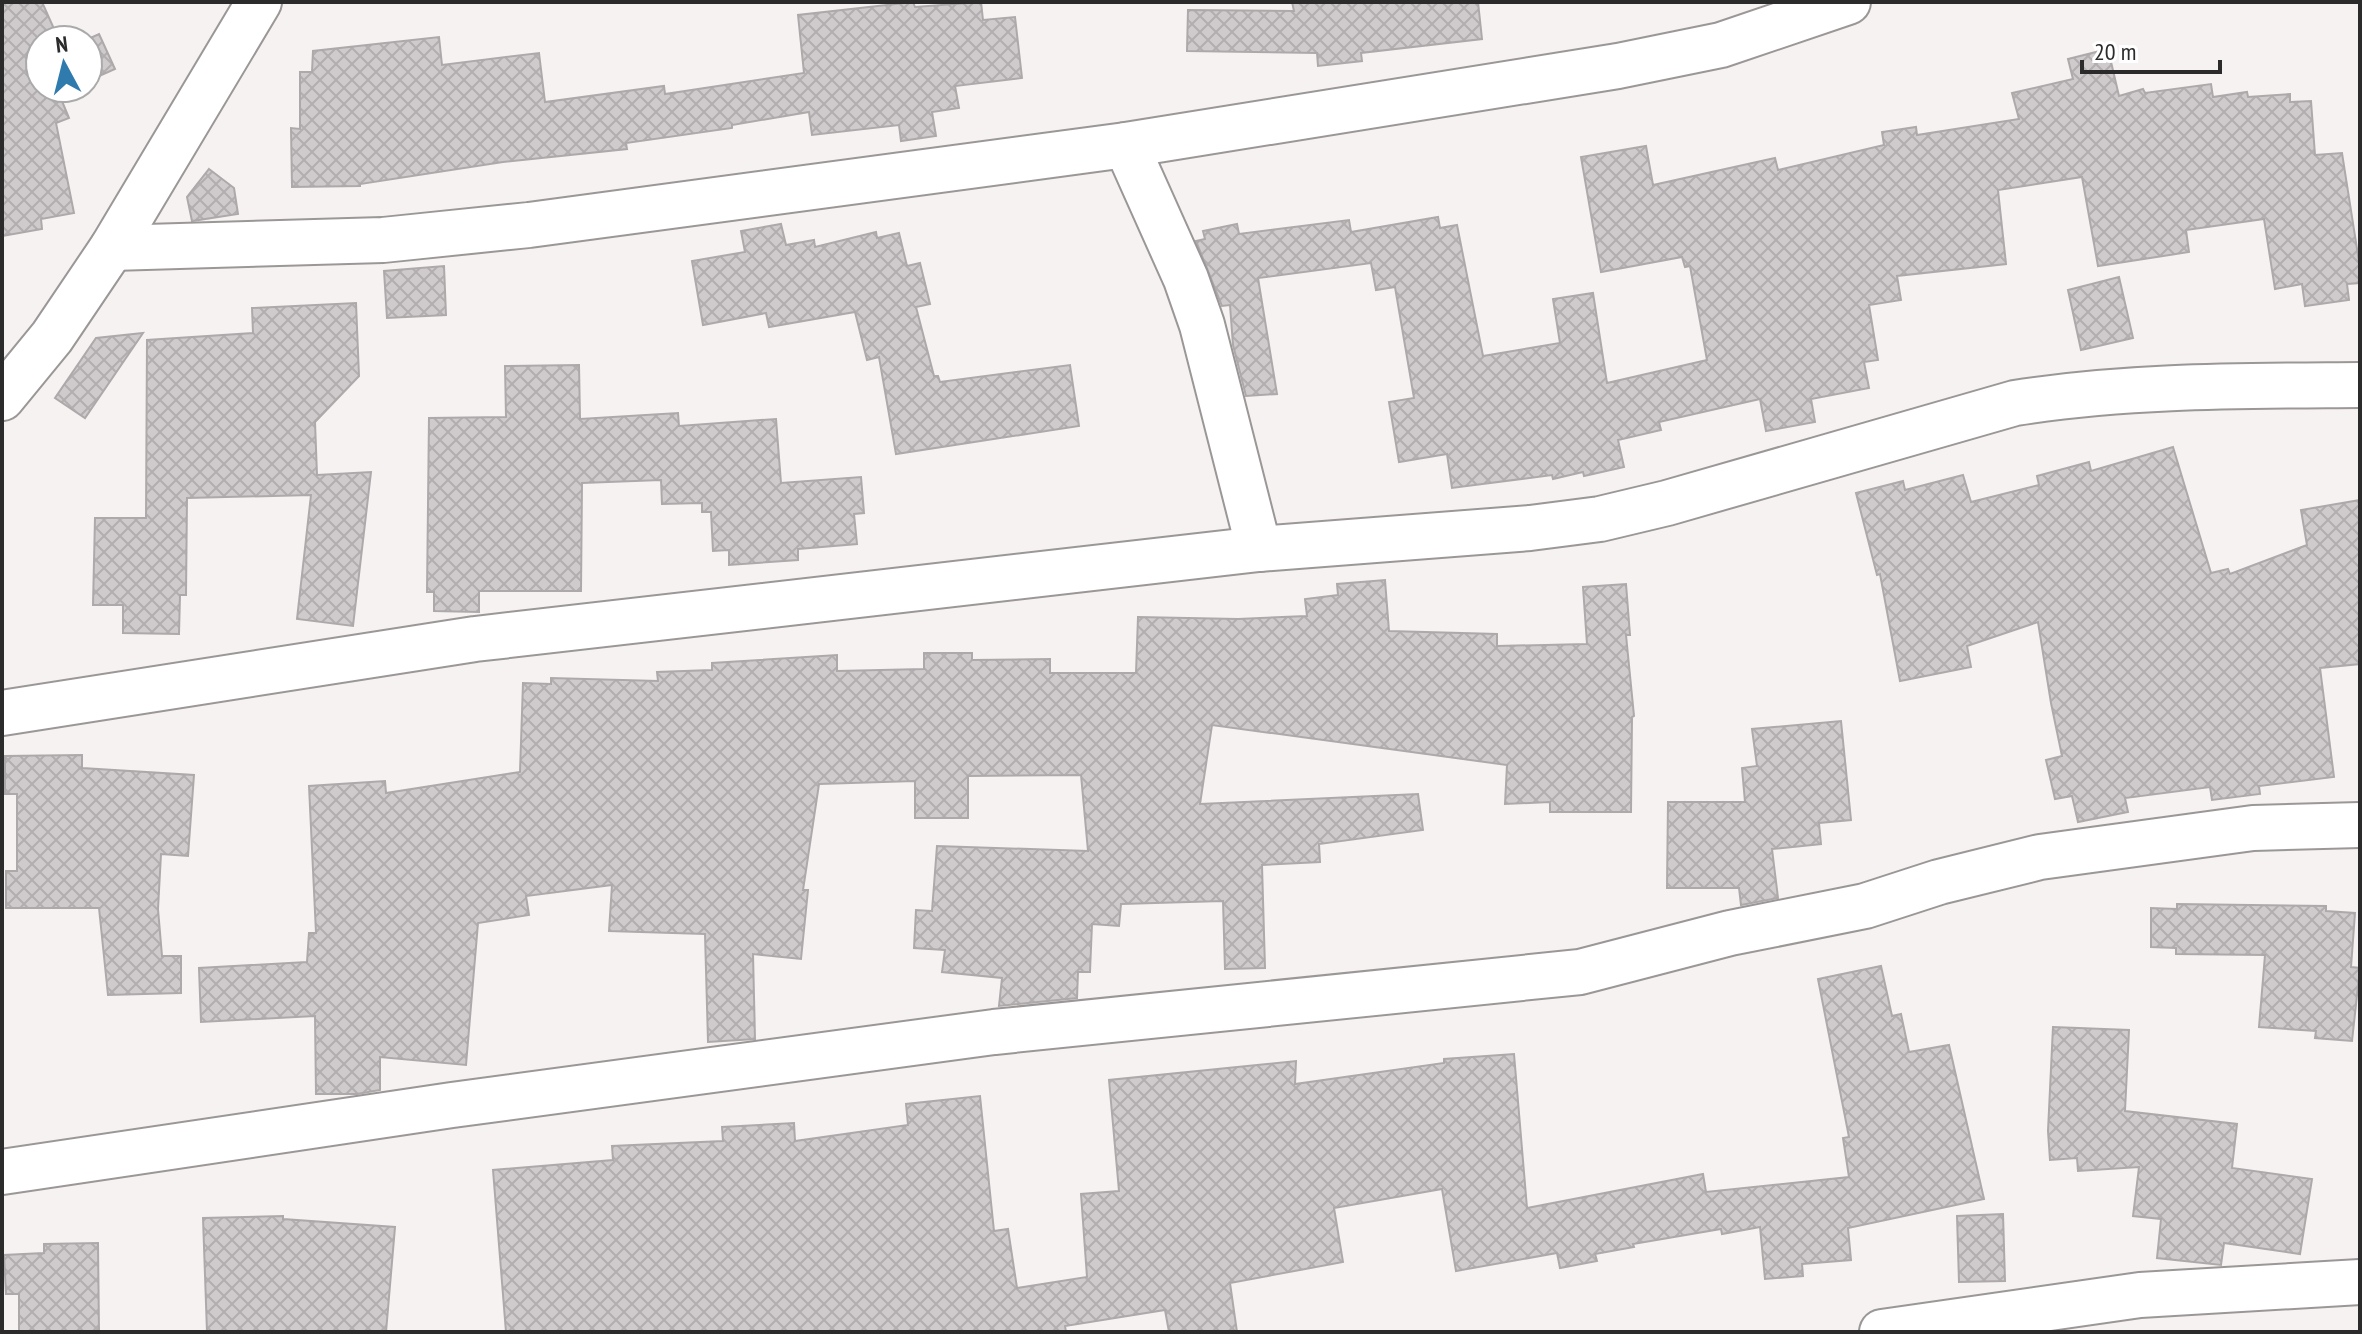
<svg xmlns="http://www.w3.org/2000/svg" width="2362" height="1334" font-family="'PT Sans Narrow',sans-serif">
<defs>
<pattern id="building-cross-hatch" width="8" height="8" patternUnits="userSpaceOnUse" patternTransform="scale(2)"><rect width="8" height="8" fill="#cfcbcc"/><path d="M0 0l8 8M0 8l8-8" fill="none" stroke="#b2aeaf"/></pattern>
</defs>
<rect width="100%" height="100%" fill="#f6f2f1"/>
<!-- building -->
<g fill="url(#building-cross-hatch)" stroke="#ada9aa" stroke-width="2">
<polygon points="2,2 42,2 59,40 40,40 40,88 72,88 59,94 69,118 56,123 74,213 41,219 42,229 2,236"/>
<polygon points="913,2 915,7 981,2 983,20 1015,17 1022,78 955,86 959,108 932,112 936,136 901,141 899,125 812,135 809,112 732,125 732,128 626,143 627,149 503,162 360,184 360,186 292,187 291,128 300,129 300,72 312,72 313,51 439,37 442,65 539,53 545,102 664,86 665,94 804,73 798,15"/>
<polygon points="1292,2 1478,2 1482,39 1361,53 1362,61 1318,66 1317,53 1187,51 1188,10 1294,11"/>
<polygon points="99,34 115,69 88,81 86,40"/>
<polygon points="2108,49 2119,96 2143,89 2145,93 2211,84 2213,97 2247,92 2248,97 2290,94 2290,102 2311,101 2315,155 2342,153 2360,268 2360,283 2347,284 2349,300 2305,306 2302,284 2275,289 2264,219 2186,230 2189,252 2098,266 2082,177 1998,190 2006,264 1897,276 1901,300 1869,305 1878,360 1864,362 1869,388 1811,399 1815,422 1766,431 1760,399 1659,422 1661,430 1618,440 1624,467 1584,476 1583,472 1553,479 1552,475 1452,488 1447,454 1399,462 1389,402 1414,398 1395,287 1376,290 1371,263 1258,278 1277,394 1246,396 1233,345 1230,305 1222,306 1196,241 1205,239 1203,231 1237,224 1239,234 1349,220 1351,232 1438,217 1440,228 1457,225 1483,356 1560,343 1553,299 1593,293 1607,383 1707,360 1690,266 1685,267 1682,257 1601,272 1581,157 1646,146 1653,185 1775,158 1778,170 1884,145 1882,132 1916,127 1917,135 2019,119 2012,93 2073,79 2068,59"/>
<polygon points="209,169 234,188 238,214 192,221 187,197"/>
<polygon points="781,224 786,245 814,240 815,247 876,232 877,238 899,233 907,266 920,263 930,304 916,307 934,376 938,376 940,382 1070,365 1079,426 896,454 879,357 867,360 855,312 769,327 766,313 703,325 692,261 745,252 741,231"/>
<polygon points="444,266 446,315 387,318 384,271"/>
<polygon points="2119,277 2133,338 2081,350 2068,290"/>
<polygon points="356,303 359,376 315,422 317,475 371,472 353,626 297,619 311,495 187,498 186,595 180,595 179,634 123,633 123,605 93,605 95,518 146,518 147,340 253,333 252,308"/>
<polygon points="143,333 85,418 55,398 96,338"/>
<polygon points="579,365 580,419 678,413 679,426 776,419 781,483 861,477 864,513 854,514 857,544 798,549 798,560 729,565 729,550 713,551 711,512 702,512 702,503 662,504 661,480 582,483 581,591 479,591 479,612 434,611 434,592 427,592 429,418 506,417 505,366"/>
<polygon points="2173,447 2211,573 2228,569 2230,574 2307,545 2301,510 2360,500 2360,664 2320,668 2334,777 2259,786 2260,794 2212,800 2210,787 2125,798 2128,812 2078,822 2072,796 2055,799 2046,760 2062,756 2051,703 2038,622 1967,646 1971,667 1900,681 1880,574 1877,575 1856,493 1903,481 1905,490 1963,475 1971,502 2039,485 2037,476 2089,462 2091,471"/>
<polygon points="1385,580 1389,631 1497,634 1497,646 1587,644 1583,587 1626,584 1630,635 1626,635 1634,716 1632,717 1631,812 1550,812 1550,802 1505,804 1507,765 1212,725 1200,804 1418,794 1423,830 1319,844 1320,862 1262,865 1265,968 1225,969 1223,901 1121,904 1119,926 1092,924 1090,972 1078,972 1077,998 999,1006 1002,978 942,972 945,950 914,948 916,910 932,911 937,846 1088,851 1081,775 968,776 968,818 915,818 915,781 819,784 803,890 808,890 801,959 753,954 755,1039 708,1042 705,934 609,931 612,885 526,896 529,915 478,923 466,1065 380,1057 380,1090 357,1094 316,1094 315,1016 201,1022 199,968 307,962 309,933 316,933 309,786 385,781 386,793 520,772 523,683 551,684 551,678 658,681 657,672 712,670 712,663 837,655 837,671 924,669 924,653 972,653 972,660 1050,659 1050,673 1136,673 1138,617 1238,619 1307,616 1305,599 1338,595 1337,584"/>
<polygon points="1841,721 1851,820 1819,823 1821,844 1772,849 1778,898 1741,905 1739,888 1667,888 1668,802 1745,802 1742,768 1757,766 1752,729"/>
<polygon points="82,755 82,768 194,775 188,856 161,854 158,909 162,956 181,956 181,993 108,995 99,908 6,908 6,871 17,871 17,794 5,794 5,756"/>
<polygon points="2177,904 2326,906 2326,911 2355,913 2351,967 2360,968 2352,1041 2315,1038 2316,1031 2259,1027 2265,955 2176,954 2176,948 2151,947 2151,908 2177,909"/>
<polygon points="1881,966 1892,1016 1901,1014 1909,1052 1949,1045 1984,1199 1848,1228 1851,1260 1802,1264 1803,1276 1765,1279 1760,1227 1722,1234 1721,1229 1633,1244 1634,1247 1595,1254 1597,1261 1560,1268 1557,1253 1456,1271 1442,1189 1334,1208 1343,1262 1230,1283 1237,1332 1169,1332 1165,1310 1065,1326 1066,1332 506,1332 493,1170 613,1160 612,1146 723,1141 722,1127 794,1123 795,1141 908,1125 906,1104 980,1096 994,1231 1008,1229 1017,1288 1087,1277 1081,1194 1119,1191 1109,1080 1296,1061 1295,1084 1444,1063 1444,1059 1514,1054 1527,1208 1703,1174 1706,1192 1849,1177 1843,1138 1849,1137 1818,979"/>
<polygon points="2053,1027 2129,1030 2125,1111 2237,1124 2232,1168 2312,1179 2300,1254 2224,1243 2221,1265 2157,1258 2161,1219 2133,1216 2139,1167 2078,1171 2077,1158 2050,1160 2048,1131"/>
<polygon points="2003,1214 2005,1281 1959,1282 1957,1216"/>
<polygon points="283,1216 283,1219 395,1227 386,1332 207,1332 203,1218"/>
<polygon points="98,1243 99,1332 19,1332 19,1294 6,1294 4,1255 44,1253 44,1244"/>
</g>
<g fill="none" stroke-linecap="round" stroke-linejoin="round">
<!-- minor casing -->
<g stroke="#9b9797" stroke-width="48">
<g id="minor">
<polyline points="1126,145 1186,279 1202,325 1259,549"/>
<polyline points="112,248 383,240 529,225 1126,145 1618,66 1721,45 1848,2"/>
<polyline points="2,398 52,337 112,248 259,2"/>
<path d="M2,713L475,639L1259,549L1530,528L1600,519L1667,503L2015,403C2130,385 2244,386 2360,385"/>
<polyline points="2,1172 452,1105 994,1032 1580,972 1730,933 1865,906 1939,882 2040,857 2253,828 2360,825"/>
<polyline points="1882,1332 2140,1295 2360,1282"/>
</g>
</g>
<!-- minor -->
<use href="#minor" stroke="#fff" stroke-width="44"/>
</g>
<!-- border -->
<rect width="2362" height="1334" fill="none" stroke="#2c2b2b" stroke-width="8"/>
<!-- north arrow -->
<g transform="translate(64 64) rotate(353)"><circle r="38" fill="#ffffff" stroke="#abaaaa" stroke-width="2"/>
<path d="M0-6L14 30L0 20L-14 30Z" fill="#307bae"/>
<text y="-12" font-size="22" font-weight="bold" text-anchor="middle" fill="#2c2b2b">N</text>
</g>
<!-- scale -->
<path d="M2082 60v12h138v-12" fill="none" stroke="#2c2b2b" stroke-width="4"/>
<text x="2094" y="60" font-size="24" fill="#2c2b2b" stroke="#ffffff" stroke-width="6" paint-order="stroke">20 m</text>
</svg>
